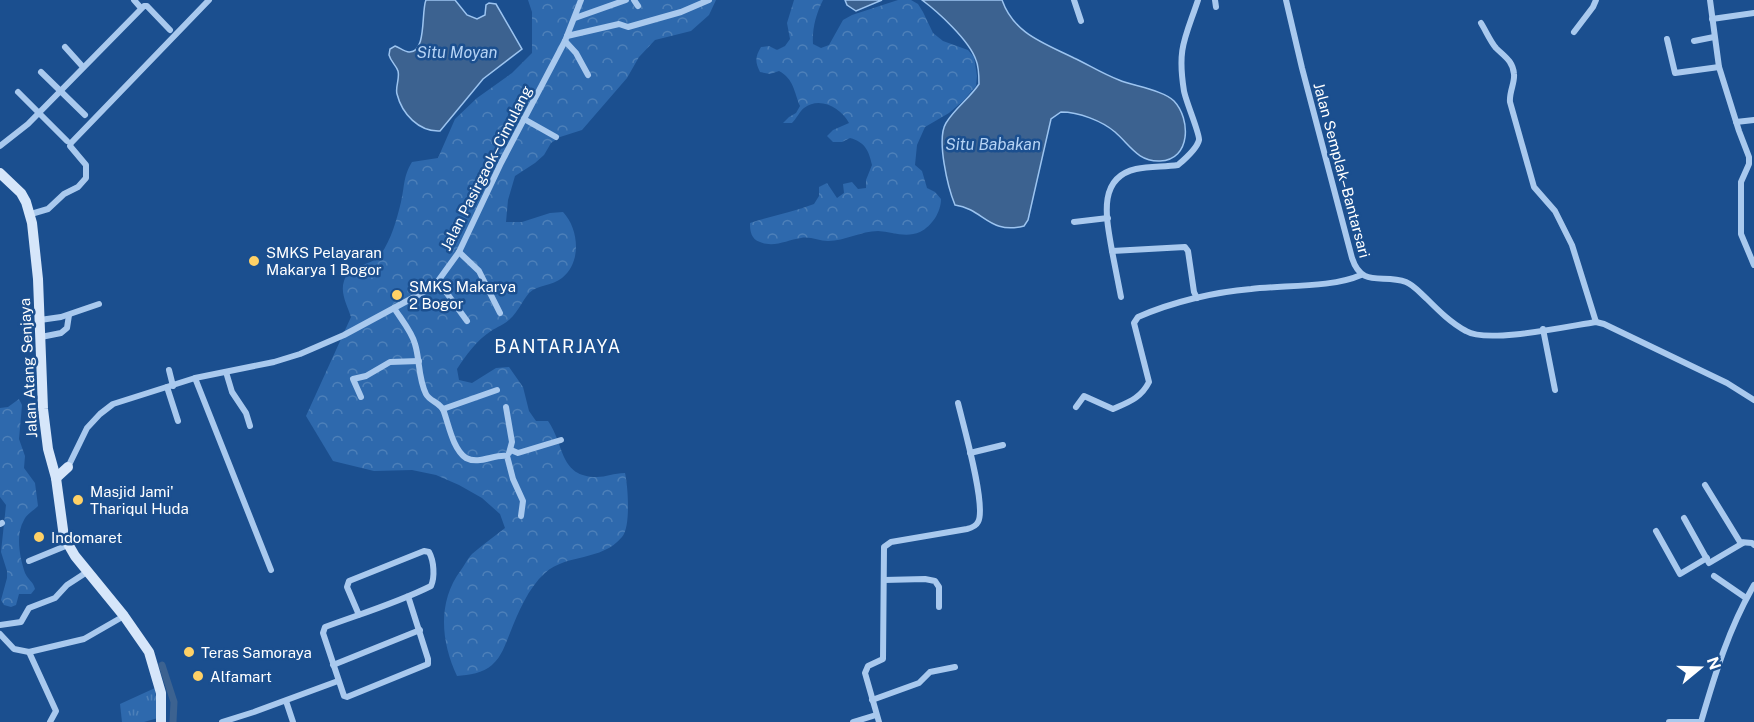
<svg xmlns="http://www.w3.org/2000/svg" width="1754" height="722" font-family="'Public Sans',sans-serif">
<defs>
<pattern id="grass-tufts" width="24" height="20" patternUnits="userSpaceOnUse" patternTransform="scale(1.5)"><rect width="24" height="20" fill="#2e69ad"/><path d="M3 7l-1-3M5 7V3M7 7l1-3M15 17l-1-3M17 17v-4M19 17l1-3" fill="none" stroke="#4d80b9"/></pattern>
<pattern id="forest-crowns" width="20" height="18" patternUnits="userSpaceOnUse" patternTransform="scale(1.5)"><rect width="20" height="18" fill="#2e69ad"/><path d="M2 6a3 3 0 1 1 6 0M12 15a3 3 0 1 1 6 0" fill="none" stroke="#4d80b9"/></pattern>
</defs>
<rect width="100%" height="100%" fill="#1b4f8f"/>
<!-- grass -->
<polygon fill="url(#grass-tufts)" points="155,688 158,718 144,722 122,722 120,704"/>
<!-- forest -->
<g fill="url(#forest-crowns)">
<path d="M528,0H716L709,15L691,31L655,40L639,57L627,78L582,130L560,137L551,143L544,155L535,163L515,176L508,200L506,222H522L550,213L563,212C579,229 582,262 562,278C552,286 539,284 529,293C522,301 518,312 510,319C505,324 497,327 491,331C477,340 466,355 457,369L459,380L472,383L496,368L509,367L523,387L529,411L536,421H548C565,445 559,477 597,477C606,477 614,473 625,473C628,486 631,527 622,537C601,562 567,553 545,573C528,588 518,613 510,633C505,645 502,656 492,665C483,673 469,675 457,676C441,642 437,602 461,570C465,565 467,559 472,554C482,545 494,537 505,528L500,514L482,498L459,485L436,475L412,470L374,471L333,461L306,416L351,317C347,305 340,293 344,281C349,264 373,266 381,254C391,240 397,219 401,202C405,185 403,177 412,162L438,158L455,119L477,98L512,73L532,53V12Z"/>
<path d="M794,0H823C816,14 812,29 813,44L821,48L829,45L843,20L852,15L898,0H911L918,4L923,12L933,33L943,41L968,50L974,57L977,76L976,86L963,101L949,113L925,127L917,145L915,165L922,171L927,188L935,192L941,199C941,212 932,226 920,232C906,238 892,232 878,231C861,231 845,241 828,241C819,241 810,236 801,238C787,240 774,248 760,242C751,239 750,231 750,223C771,216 793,212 814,204L819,196V187L827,183L837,198L844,193L843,184L852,182L858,189L866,188V180L872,165C869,151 865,142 850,138L842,142H833L827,136L833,130L849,123C841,108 820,96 804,108C800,111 796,119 792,123H783L789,117L796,113L800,106C794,92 794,79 779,71L770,74L760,72C755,62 755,57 761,47L769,46L777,50L785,46L790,39L787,23Z"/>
<path d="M19,399L22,405L19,439L25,456L24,468L35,483L38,506C34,510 26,515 24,520C15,535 20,558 25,573C28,580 33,581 35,589L31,594H19L16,605L11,607L4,605L1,600L7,578V571L1,552L6,505L0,497V408L8,407Z"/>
</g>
<!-- water -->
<g fill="#3c6290" stroke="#9cc4f0" stroke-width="1.5">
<path d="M426,0H455L467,15L477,19L485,15L486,5L489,3L496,4L522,49L483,79L440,131C419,132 402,114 397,94C395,87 400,79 398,71C396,65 391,62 389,55L390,49L395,46C400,48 405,52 409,52C427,53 421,11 426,0Z"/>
<polygon points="845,0 882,0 856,11 847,5"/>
<path d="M922,0H1002C1014,34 1044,43 1074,58C1089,65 1103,74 1119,80C1133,86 1163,90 1174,101C1191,119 1191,160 1160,161C1138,162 1130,145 1115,132C1102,121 1079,112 1061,112L1051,119L1028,220L1024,226C989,235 984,209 955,205C948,188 936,139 946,123C955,108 970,98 979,84C979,76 979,67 976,60C969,40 938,12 922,0Z"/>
</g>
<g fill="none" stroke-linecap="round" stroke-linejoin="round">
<!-- canal -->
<polyline stroke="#3c6290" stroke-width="7" points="162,665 174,702 173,722"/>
<!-- street -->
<g stroke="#a9c9ee" stroke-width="6">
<polyline points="134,0 141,8"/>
<polyline points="634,0 638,6"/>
<polyline points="1074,0 1081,21"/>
<polyline points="1215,0 1216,7"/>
<path d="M1286,0L1302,68L1352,258C1362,289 1383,273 1406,282C1414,285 1421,294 1427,299C1439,311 1451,323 1466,331C1487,344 1569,326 1596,322L1604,324L1727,383L1754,400"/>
<polyline points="1710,0 1719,67 1739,131 1749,157 1749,164 1741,182 1741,234 1754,265"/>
<polyline points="575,18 626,0"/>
<polyline points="1712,19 1754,13"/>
<path d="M1481,23C1486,31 1490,41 1496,48C1504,56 1513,61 1514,74C1515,83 1509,92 1510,102L1534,187L1555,211L1572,245L1596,322"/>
<polyline points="1574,32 1593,7 1596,0"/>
<polyline points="567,36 619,24 628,27 681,12 709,0"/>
<polyline points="1667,39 1675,73 1719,67"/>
<polyline points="565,41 576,53 588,75"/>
<polyline points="1694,41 1714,37"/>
<polyline points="65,47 83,67"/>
<polyline points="41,72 85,115"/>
<polyline points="18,92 67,141"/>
<polyline points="524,119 556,137"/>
<polyline points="1736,122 1754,120"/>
<polyline points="0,146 28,124 144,6 147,6 170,30"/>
<polyline points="31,214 48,209 64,194 78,187 86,178 86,165 70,146 71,143 209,0"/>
<polyline points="1074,222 1108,218"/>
<polyline points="1112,251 1121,297"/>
<polyline points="459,252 479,271 500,313"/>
<polyline points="438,281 467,321"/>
<path d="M1197,298L1194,292L1188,251L1185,247L1112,251C1107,221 1096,178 1136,169C1150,166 1164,167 1178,165C1185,159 1197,149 1199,140C1200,134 1186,102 1184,91C1177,48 1185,39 1198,0"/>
<path d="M394,308C401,319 412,332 415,344C420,360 418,378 426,394C430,402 441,402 444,412C449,426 453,449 466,458C479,465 494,454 507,456L513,479L523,501L521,516"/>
<polyline points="40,320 61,317 99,304"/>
<polyline points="1543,329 1555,390"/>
<polyline points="41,337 61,333 67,328 69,315"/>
<polyline points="169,370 173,386"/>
<polyline points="226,372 232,392 246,413 250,426"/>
<polyline points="195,378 271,570"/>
<polyline points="167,387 178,421"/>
<polyline points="361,397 353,379 366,376 390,362 419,361"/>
<polyline points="506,407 512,442 509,453"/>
<path d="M1076,407L1084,396L1113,409C1129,402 1141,398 1149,382L1134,323L1138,317C1172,302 1214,292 1251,289C1283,285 1332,288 1361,275"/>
<polyline points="443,409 497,390"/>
<polyline points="511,450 518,453 561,440"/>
<polyline points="970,453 1003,445"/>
<polyline points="68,467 87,428 100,414 113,404 195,378 274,362 300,354 344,335 431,288 438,281 459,252 501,163 565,41 581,0"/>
<polyline points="1705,485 1740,542 1752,543 1754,545"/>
<polyline points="1684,518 1709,563 1743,543"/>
<polyline points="0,524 2,523"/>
<polyline points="1656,531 1680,574 1707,558"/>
<polyline points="29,561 68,545"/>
<polyline points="1714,576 1746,598"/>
<polyline points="884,580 925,579 935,581 939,587 939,607"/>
<path d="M359,615L347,587L349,581L424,551L429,552C434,561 435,577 431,586C397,603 360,614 325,627L323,633L344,696L347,697L428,664V659L408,596"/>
<polyline points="0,625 21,622 29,608 55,598 67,585 87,572"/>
<polyline points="0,634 14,649 29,652 84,639 124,616"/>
<polyline points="29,652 56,711 50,722"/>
<polyline points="333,665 420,630"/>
<polyline points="872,700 919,683 930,672 955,667"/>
<polyline points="286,701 293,722"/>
<polyline points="222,722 254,712 338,681"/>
<polyline points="853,722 876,715"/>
<path d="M879,722L865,673L868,666L883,659L884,547L891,542L967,529C971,528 976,526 978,522C987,507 963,424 958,403"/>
<path d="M1669,722H1701C1715,674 1729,628 1754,585"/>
</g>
<!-- secondary -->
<g stroke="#d6e6fa" stroke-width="10">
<polyline points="0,173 21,193 26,202 32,223 38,279 43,409 48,449 56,478 64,537 75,556 124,616 149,652 161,693 161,722"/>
<polyline points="56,478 68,467"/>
</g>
</g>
<!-- markers -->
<g fill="#ffd166" stroke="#1b4f8f" stroke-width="2">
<circle cx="254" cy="261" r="6"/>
<circle cx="397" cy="295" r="6"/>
<circle cx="78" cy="500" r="6"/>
<circle cx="39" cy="537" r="6"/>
<circle cx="189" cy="652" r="6"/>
<circle cx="198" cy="676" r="6"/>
</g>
<g text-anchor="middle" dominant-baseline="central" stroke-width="5" stroke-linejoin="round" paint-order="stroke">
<!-- street labels -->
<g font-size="15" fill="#fff" stroke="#1b4f8f">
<text transform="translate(486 168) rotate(-63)">Jalan Pasirgaok–Cimulang</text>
<text transform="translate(1342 170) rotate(75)">Jalan Semplak–Bantarsari</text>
<text transform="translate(28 368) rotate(-93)">Jalan Atang Senjaya</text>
</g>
<!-- poi labels -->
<g font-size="15" fill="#fff" stroke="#1b4f8f" text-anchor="start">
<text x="266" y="252">SMKS Pelayaran<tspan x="266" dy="17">Makarya 1 Bogor</tspan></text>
<text x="409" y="286">SMKS Makarya<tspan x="409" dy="17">2 Bogor</tspan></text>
<text x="90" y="491">Masjid Jami'<tspan x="90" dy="17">Thariqul Huda</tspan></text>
<text x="51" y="537">Indomaret</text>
<text x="201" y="652">Teras Samoraya</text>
<text x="210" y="676">Alfamart</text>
</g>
<!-- water labels -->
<g font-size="16" font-style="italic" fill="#b5d3f5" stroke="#1b4f8f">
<text x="457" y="52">Situ Moyan</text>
<text x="993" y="144">Situ Babakan</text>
</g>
<!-- quarter labels -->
<g font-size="18" letter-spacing="1.5" fill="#fff" stroke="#1b4f8f">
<text x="558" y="346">BANTARJAYA</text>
</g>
</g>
<!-- north arrow -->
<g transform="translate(1700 668) rotate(71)" stroke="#1b4f8f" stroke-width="4.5" paint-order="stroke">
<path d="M0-4.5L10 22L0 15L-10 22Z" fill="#ffffff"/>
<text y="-9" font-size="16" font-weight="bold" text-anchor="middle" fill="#ffffff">N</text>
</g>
</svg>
